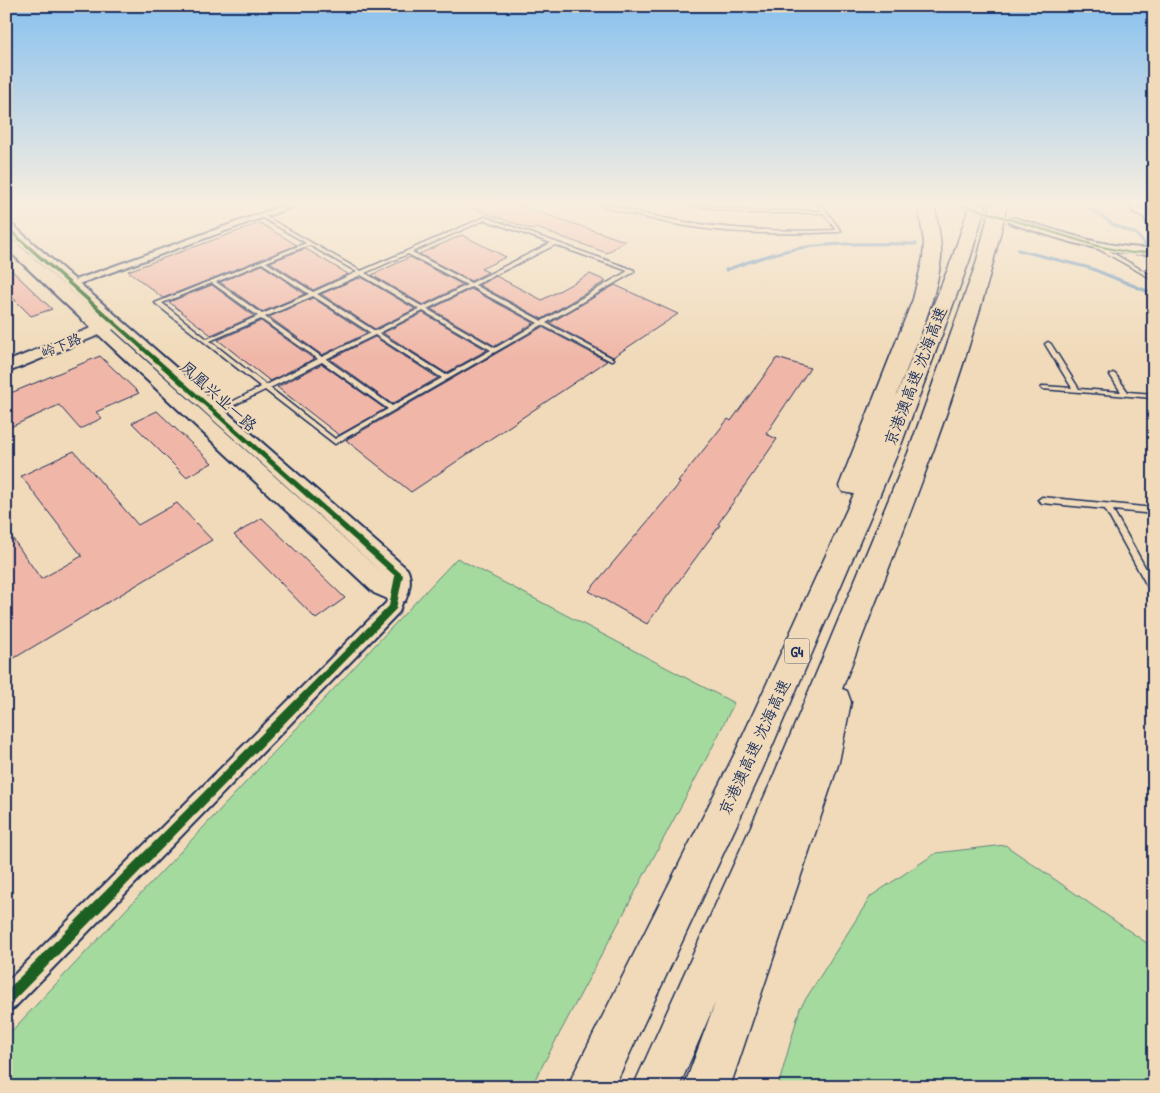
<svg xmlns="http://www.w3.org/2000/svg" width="1160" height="1093" font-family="'Patrick Hand','LXGW WenKai TC',sans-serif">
<rect width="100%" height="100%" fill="#f0dab9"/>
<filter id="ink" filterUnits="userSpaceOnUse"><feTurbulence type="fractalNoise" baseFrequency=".02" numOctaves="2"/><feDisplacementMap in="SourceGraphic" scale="10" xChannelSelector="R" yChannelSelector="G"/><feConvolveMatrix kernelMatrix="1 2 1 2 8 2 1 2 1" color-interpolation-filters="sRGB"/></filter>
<g filter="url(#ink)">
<!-- green -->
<g fill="#a4da9d" stroke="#60847e">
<polygon points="457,558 734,703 713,746 531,1087 6,1087 6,1037"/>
<polygon points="1005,845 1154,948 1154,1087 778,1087 800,1008 871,896 936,853"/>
</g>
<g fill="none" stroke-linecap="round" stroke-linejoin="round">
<!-- stream -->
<g stroke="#6793bc" stroke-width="3">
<polyline points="1084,204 1114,225 1136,234 1153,253"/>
<polyline points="1018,250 1090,268 1154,294"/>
<path d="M726,270C750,261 775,252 800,248C838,242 877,244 916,244"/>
</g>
</g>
<!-- building -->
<g fill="#f0b7a8" stroke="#1b2f5e">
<polygon points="467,204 515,204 625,241 607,253 536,228 533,230 466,206"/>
<polygon points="260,223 297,245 163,298 128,271"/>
<polygon points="462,235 506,257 481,269 488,272 471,281 419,254"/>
<polygon points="304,249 306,249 348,274 313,290 270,262"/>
<polygon points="410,257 463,285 423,305 372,275"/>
<polygon points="6,265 52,309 31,316 6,291"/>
<polygon points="262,265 305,294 262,312 220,282"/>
<polygon points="590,274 606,281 542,319 479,285 496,276 542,300"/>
<polygon points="363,278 415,309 375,329 321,294 356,279"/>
<polygon points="212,285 254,316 211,335 169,302"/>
<polygon points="615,285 678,314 613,357 550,323"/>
<polygon points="471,289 534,323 495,346 431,309"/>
<polygon points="313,298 367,333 322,355 269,317"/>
<polygon points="423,313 487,350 446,373 383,333"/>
<polygon points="261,321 314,359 270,381 218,340"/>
<polygon points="542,327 607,361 411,492 346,440"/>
<polygon points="375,337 438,378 392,404 330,359"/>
<polygon points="100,356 139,393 96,412 102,418 80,429 59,405 6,429 6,395"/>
<polygon points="777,358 810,368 766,434 777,439 718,524 720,525 647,624 589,591 680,483 678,482 728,419 731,421"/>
<polygon points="322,364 385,409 339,435 277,387"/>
<polygon points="157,411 212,463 186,477 132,423"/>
<polygon points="74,451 138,525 177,503 212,540 6,663 6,529 41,579 82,556 21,476"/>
<polygon points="262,518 345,598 316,619 234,535"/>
</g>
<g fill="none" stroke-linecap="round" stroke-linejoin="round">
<!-- street-tunnel -->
<polyline stroke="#c5b8a7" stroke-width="10" stroke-dasharray="10 5" stroke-linecap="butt" points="958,204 1013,221"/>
<!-- lane casing -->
<g stroke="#1b2f5e" stroke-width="3">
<g id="lane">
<path d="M599,204H607C682,227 758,233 836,230L824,213H747L683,204H698L747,211H822L817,204H821L841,231L839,232C775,235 710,234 647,218C631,214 614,211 599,204Z"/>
<path d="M263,215L361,271L485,217L634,270V272L546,323L614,359L613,360H609L542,325L335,444L265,390L218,413H214V411L261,387L155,303L306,243L261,217V216ZM485,220L551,243L471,283L412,252ZM309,245L357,272L313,292L266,262ZM555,245L628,271L542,321L475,285ZM408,254L467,285L423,307L365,273ZM262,263L309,294L262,314L216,282ZM361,275L419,309L375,331L317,294ZM212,283L258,316L207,339L162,303ZM471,287L538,323L495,348L427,309ZM313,296L371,333L322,357L265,317ZM423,311L491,350L446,375L379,333ZM261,319L318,359L266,385L210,341ZM375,335L442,378L392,406L326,359ZM322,362L388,409L335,439L270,388Z"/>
<polygon points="1095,245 1099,245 1154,277 1154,280 1095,247"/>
<polygon points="1048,342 1051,344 1079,389 1121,392 1110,375 1113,373 1115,374 1128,392 1154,394 1154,398 1042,389 1041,388 1044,386 1072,388 1045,344"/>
<polygon points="1042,497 1154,508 1154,514 1113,510 1154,583 1154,594 1151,593 1105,509 1042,503 1038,500"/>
</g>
</g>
<!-- street casing -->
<g stroke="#1b2f5e" stroke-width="4">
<g id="street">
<polygon points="287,204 300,204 62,290 53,288"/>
<path d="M1130,204H1138L1140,208C1153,214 1154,217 1154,231L1150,228L1144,217L1133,212Z"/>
<path d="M1013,218C1061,231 1103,249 1154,248V254C1103,255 1057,238 1010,223V219Z"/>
<polygon points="397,587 403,589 405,594 399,612 14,1008 6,1012 6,983 386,603 391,589"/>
</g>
</g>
<!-- secondary casing -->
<g stroke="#1b2f5e" stroke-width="4">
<path id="secondary" d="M6,222L10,223L407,569C412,578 410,591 405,601L397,603L374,593L99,335L6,373V362L91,328L6,248V237L11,238L105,322L6,233ZM113,329L388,578L112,330Z"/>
</g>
<!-- highway casing -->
<g stroke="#1b2f5e" stroke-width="3">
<g id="highway">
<path d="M918,204H934C937,222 942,240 941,258C936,303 912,354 896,397L952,259L970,204H986L970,259L901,445L759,777L614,1087H567L735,753L854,494L843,492L839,486L913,299L923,258L924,242Z"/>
<path d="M991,204H1007C971,370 902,532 842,689L847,691L851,702L839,762L730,1087H684L715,1003L679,1087H633L771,782L908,453L976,264Z"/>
</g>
</g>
<!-- lane -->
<use href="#lane" fill="#f0dab9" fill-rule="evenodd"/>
<!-- street -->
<use href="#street" fill="#f0dab9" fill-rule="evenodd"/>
<!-- secondary -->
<use href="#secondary" fill="#f0dab9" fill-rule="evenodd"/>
<!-- highway -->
<use href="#highway" fill="#f0dab9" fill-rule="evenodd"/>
<!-- cycleway casing -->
<g stroke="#f0dab9" stroke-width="3">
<g id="cycleway">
<polygon points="956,204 964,204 1098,245 1132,252 1154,250 1154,252 1132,254 1097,247"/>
<polygon points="6,225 403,575 396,609 10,1004 6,1006 6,991 389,606 395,576 6,229"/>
</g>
</g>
<!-- cycleway -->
<use href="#cycleway" fill="#1b5e20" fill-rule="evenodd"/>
</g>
</g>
<!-- sky -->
<linearGradient id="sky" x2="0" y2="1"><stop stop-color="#88c1ef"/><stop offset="0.57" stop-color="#f8eee0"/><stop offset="1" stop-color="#f8eee0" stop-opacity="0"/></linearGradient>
<rect width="1160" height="357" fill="url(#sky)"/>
<g text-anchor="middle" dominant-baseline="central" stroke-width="4.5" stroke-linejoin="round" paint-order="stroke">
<!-- far-street labels -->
<g font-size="14" fill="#1b2f5e" stroke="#f0dab9">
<text transform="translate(61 345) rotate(-23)">岭下路</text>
</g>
<!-- shield labels -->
<rect fill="#f0dab9" stroke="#5b6279" stroke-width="1" x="784.5" y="638.5" width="25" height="25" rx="4"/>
<g font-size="15" font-weight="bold" fill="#1b2f5e">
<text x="797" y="651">G4</text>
</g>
<!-- street labels -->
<g font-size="16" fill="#1b2f5e" stroke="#f0dab9">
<text transform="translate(915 376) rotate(-69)">京港澳高速 沈海高速</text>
<text transform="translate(219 396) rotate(42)">凤凰兴业一路</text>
<text transform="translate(754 747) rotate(-65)">京港澳高速 沈海高速</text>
</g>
</g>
<!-- margin -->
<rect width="1160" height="1093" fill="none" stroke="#f0dab9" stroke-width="25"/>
<rect x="12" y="12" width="1135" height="1068" fill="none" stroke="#1b2f5e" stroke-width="2" filter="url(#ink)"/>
</svg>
